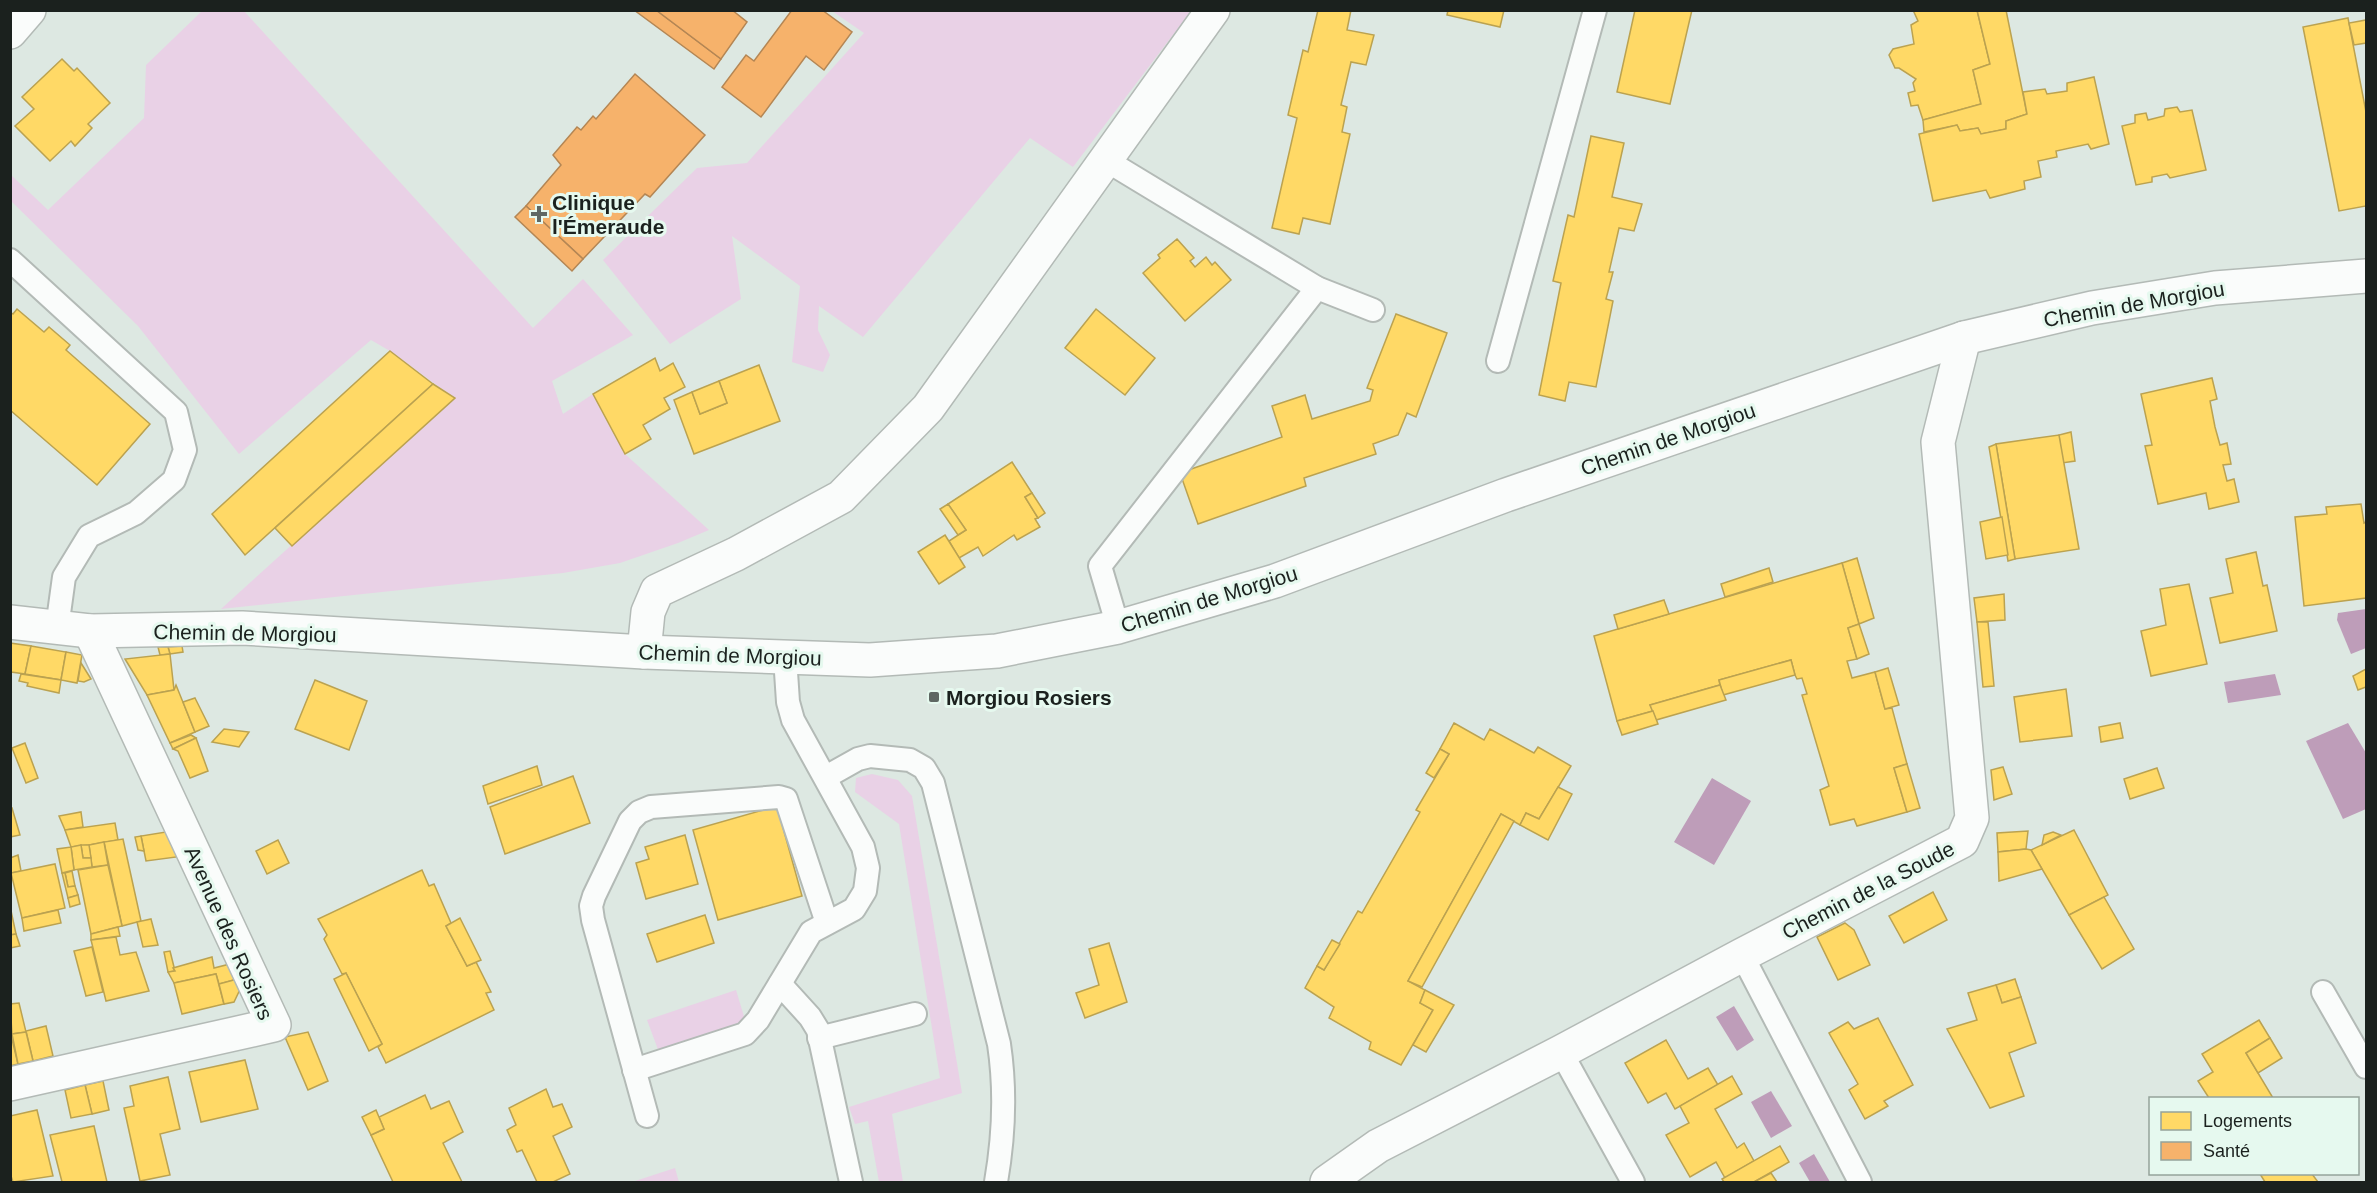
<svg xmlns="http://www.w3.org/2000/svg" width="2377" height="1193" font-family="Helvetica,sans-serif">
<rect width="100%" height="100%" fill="#dde8e2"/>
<!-- green -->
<g fill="#e9d1e6">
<polygon points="202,11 244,11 533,328 583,279 633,335 552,381 563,414 593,394 625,454 709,530 678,543 620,563 563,573 221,609 454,398 390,351 371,340 239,454 138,326 11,201 10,174 48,210 144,118 146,65"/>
<polygon points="832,11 1191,11 1073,167 1030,138 863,337 819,306 818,330 830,355 823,372 792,362 800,286 732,236 741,299 670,344 603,260 697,168 747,163 864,33"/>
<polygon points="872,774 898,780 912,796 962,1093 892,1114 903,1182 879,1182 868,1121 855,1124 849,1107 940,1078 899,824 855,792 856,778"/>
<polygon points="736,990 746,1023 660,1055 647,1020"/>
<polygon points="675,1168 679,1182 632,1182"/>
</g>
<!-- water -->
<g fill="#be9db9">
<polygon points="2366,609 2366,648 2351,654 2337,620 2338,613"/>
<polygon points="2275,674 2281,695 2228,703 2224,682"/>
<polygon points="2348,723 2366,753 2366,809 2343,819 2306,741"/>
<polygon points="1712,778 1751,801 1714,865 1674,842"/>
<polygon points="1734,1006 1754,1040 1737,1051 1716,1017"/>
<polygon points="1771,1091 1792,1126 1771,1138 1751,1102"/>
<polygon points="1814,1154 1830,1182 1810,1182 1799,1163"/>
</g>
<!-- homes -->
<g fill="#ffd966" stroke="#bba250" stroke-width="1.5">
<polygon points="1318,10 1351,10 1347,30 1374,35 1366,65 1351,62 1341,105 1347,107 1342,132 1350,134 1330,224 1303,218 1299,234 1272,228 1297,118 1288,115 1303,50 1308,52"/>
<polygon points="1448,10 1504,10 1500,27 1447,15"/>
<polygon points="1635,10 1692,10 1670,104 1617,92"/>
<polygon points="1913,10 1977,10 1990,64 1973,70 1981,104 1923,120 1918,105 1911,106 1908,93 1915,91 1913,83 1916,79 1899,68 1895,68 1889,55 1893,49 1914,44 1911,25 1918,21"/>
<polygon points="1977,10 2006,10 2027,114 2006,121 2006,129 1981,134 1978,128 1960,131 1957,125 1924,132 1923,120 1981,104 1973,70 1990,64"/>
<polygon points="2348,18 2366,112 2366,206 2339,211 2303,27"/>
<polygon points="2366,20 2366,43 2354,45 2349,23"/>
<polygon points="62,59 74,71 77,68 110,103 88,124 92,128 75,146 71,141 50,161 15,126 34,109 22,97"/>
<polygon points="2094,77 2109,144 2091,149 2088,144 2056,151 2057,157 2038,161 2041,177 2024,181 2025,189 1990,198 1986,190 1933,201 1919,134 1957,125 1960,131 1978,128 1981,134 2006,129 2006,121 2027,114 2023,92 2045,89 2047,94 2067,91 2067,83"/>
<polygon points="2177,107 2180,112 2192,110 2206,170 2170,178 2167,174 2152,177 2152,182 2136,185 2122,126 2135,123 2135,115 2146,113 2148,120 2164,116 2165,109"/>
<polygon points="1591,136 1624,143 1612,197 1642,204 1634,231 1619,228 1609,272 1613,272 1606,299 1613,301 1596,387 1569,382 1565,401 1539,395 1561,283 1553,281 1568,215 1574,217"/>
<polygon points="1177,239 1194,258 1190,261 1195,267 1206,257 1212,265 1215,262 1231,280 1185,321 1143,273 1160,258 1158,255"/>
<polygon points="17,309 44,332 49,327 70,345 66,350 150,424 97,485 10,410 10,312 13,314"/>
<polygon points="1096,309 1155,358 1125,395 1065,348"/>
<polygon points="1396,314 1447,333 1416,417 1407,413 1398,435 1373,444 1376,454 1304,478 1306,486 1198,524 1180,473 1282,437 1272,406 1305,395 1312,419 1370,401 1373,390 1367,388"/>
<polygon points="390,351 433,384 245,555 212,514"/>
<polygon points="655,358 660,371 673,363 685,387 664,398 670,409 643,425 651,439 625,454 593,394"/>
<polygon points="759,365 780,421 694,454 674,400 692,392 700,414 727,403 719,381"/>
<polygon points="2212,378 2217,399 2210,401 2215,427 2220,445 2227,443 2231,464 2223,465 2227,481 2234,479 2239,502 2209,509 2206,493 2158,504 2145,446 2152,445 2141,394"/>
<polygon points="719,381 727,403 700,414 692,392"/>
<polygon points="433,384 455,398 292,546 275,528"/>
<polygon points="2071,432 2075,461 2062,463 2059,435"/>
<polygon points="2059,435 2079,549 2015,559 1996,444"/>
<polygon points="1996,444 2015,559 2008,561 1989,447"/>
<polygon points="1012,462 1032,493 1025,497 1038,518 1035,519 1040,527 1017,540 1014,535 983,556 978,547 959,558 949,541 966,530 948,504"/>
<polygon points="1032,493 1045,513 1038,518 1025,497"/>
<polygon points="948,504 966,530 958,535 940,509"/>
<polygon points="2361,504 2364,523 2366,522 2366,598 2304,606 2295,517 2327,514 2326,507"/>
<polygon points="2002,517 2008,555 1986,559 1980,522"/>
<polygon points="945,535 965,567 939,584 918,552"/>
<polygon points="2256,552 2263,586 2267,585 2277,631 2220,643 2210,598 2233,593 2226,559"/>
<polygon points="1857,558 1874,618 1859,624 1842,563"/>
<polygon points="1842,563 1859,624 1848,628 1857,659 1847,661 1852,678 1875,672 1885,709 1892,708 1907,764 1894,768 1907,812 1857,826 1854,819 1830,825 1820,790 1829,786 1802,695 1807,694 1802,678 1797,679 1795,675 1791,660 1719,680 1720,685 1650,705 1653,711 1617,721 1594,636"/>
<polygon points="1769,568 1773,582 1725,597 1721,584"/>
<polygon points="2189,584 2207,664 2151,676 2141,631 2166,625 2160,589"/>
<polygon points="2004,594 2005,620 1977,622 1974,598"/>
<polygon points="1664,600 1669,614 1618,629 1614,615"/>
<polygon points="1977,622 1988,622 1994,686 1983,687"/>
<polygon points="1859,624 1869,654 1857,659 1848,628"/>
<polygon points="10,643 31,646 25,674 11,672"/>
<polygon points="31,646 66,652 61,680 25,674"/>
<polygon points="182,646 183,652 170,654 168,647"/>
<polygon points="158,647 168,647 170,654 160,655"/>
<polygon points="66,652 82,655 77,683 61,680"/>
<polygon points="170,654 174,690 147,695 125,659"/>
<polygon points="1791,660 1795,675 1723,695 1719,680"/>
<polygon points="81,663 91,679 84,682 78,681"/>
<polygon points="1888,668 1899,705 1885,709 1875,672"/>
<polygon points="2366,669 2366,687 2358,690 2353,676"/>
<polygon points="21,674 61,680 59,693 27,686 28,683 19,681"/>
<polygon points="315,680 367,701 349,750 295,729"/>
<polygon points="176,685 195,732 170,743 147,695 174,690"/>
<polygon points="1720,685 1726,700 1656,720 1650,705"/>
<polygon points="2066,689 2072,736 2020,742 2014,697"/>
<polygon points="195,698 209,726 195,732 183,702"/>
<polygon points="1653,711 1658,724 1622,735 1617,721"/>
<polygon points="1454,723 1484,740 1490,729 1534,753 1538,747 1571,766 1539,819 1526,813 1520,825 1501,814 1408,981 1425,990 1420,1003 1433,1010 1401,1065 1369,1049 1371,1042 1329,1018 1334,1007 1305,988 1317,966 1324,970 1358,911 1362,913 1420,812 1416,810 1449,754 1440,749"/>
<polygon points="2120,723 2123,738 2101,742 2099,727"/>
<polygon points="224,729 249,732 239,747 212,742"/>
<polygon points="191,735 196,738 173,749 170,743"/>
<polygon points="196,738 208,771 190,778 178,751 173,749"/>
<polygon points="25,743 38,778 26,783 12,748"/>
<polygon points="1440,749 1449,754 1434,778 1426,773"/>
<polygon points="1907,764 1920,808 1907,812 1894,768"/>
<polygon points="537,766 542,785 488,804 483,786"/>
<polygon points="2003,767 2012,794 1994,800 1991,770"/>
<polygon points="2157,768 2164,788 2130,799 2124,779"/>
<polygon points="573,776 590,823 505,854 490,807"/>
<polygon points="1558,787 1572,794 1548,840 1520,825 1526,813 1539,819"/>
<polygon points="777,806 802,896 718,920 693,830"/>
<polygon points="12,808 20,835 10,837 10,809"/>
<polygon points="81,812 83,827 65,830 59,816"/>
<polygon points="1501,814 1514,821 1422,987 1408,981"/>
<polygon points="115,823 118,840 89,845 71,847 65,830"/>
<polygon points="2074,830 2108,895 2069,915 2031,850"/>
<polygon points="172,831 184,856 146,861 141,836"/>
<polygon points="2028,831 2026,849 1998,852 1997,833"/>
<polygon points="2053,832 2061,835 2042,845 2044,835"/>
<polygon points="685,835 698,884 646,899 636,863 649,859 645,847"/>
<polygon points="141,836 144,851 138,850 135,837"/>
<polygon points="123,839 141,921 122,926 104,842"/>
<polygon points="278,840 289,863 267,874 256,851"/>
<polygon points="104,842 108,865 92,867 89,845"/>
<polygon points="81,845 89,845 91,858 83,858"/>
<polygon points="81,845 83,858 91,858 92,867 74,870 71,847"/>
<polygon points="71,847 74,870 62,873 57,849"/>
<polygon points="2026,849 2031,850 2042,869 1999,881 1998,852"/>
<polygon points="18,855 21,871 11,873 10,858"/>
<polygon points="55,864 65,908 22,918 11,873"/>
<polygon points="108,865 122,926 91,934 78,870"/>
<polygon points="422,870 429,886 434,884 451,923 446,926 467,966 476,962 491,992 486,993 494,1010 386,1063 378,1047 382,1044 346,973 342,974 324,939 327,935 318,919"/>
<polygon points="72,871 75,886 68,887 65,873"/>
<polygon points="62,873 65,873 68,887 75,886 78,895 68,898"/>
<polygon points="1933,892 1947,920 1904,943 1889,916"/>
<polygon points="78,895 80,904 70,907 68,898"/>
<polygon points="2104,897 2134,949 2102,969 2069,915"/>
<polygon points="10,906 16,934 10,935"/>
<polygon points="58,910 61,923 24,931 22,918"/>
<polygon points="705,915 714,943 657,962 647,934"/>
<polygon points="460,918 481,960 467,966 446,926"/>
<polygon points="151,919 158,945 143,947 137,922"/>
<polygon points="1845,923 1854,930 1870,965 1838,980 1817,937"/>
<polygon points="118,927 120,936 91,940 91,934"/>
<polygon points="16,934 20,946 10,948 10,935"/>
<polygon points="116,937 120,955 136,952 149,991 106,1001 91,940"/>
<polygon points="1332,940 1340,944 1324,970 1317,966"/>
<polygon points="1109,943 1127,1002 1085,1018 1076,993 1099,985 1089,949"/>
<polygon points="92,947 103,992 86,996 74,951"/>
<polygon points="170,951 175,971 168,972 164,952"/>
<polygon points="212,957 214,968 234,963 241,978 219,984 216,974 174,983 168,972 175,971 173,968"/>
<polygon points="346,973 382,1044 369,1051 334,979"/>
<polygon points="216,974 224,1004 182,1014 174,983"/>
<polygon points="241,978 244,981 234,1002 224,1004 219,984"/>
<polygon points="2015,979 2021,997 2002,1003 1996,985"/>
<polygon points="1996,985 2002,1003 2021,997 2036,1043 2009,1053 2024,1096 1990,1108 1947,1029 1977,1020 1968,993"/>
<polygon points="1425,990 1454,1005 1426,1052 1413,1045 1433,1010 1420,1003"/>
<polygon points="19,1003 26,1032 12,1034 10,1004"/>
<polygon points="1878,1018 1913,1085 1884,1101 1888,1106 1865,1119 1849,1090 1858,1084 1829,1033 1848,1022 1854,1029"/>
<polygon points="2259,1020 2270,1038 2246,1053 2273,1098 2209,1098 2198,1081 2213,1072 2202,1054"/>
<polygon points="46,1026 53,1056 33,1061 26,1031"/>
<polygon points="10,1031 18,1064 10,1066"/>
<polygon points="26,1032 33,1061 18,1064 12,1034"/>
<polygon points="308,1032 328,1081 308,1090 285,1037"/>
<polygon points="2270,1038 2282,1058 2258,1073 2246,1053"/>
<polygon points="1666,1040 1688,1079 1708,1068 1718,1085 1675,1109 1666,1093 1648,1103 1625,1063"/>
<polygon points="245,1060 258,1109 201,1122 189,1072"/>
<polygon points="1732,1076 1742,1094 1715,1109 1737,1148 1744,1143 1754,1161 1725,1178 1716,1162 1690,1177 1666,1135 1689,1123 1680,1106"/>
<polygon points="168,1077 180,1129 160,1134 170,1175 140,1181 124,1108 134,1106 130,1086"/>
<polygon points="103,1081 109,1110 92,1114 85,1085"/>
<polygon points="85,1085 92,1114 71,1118 65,1090"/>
<polygon points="546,1089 553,1107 562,1104 572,1127 553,1136 570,1174 553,1182 537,1182 522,1150 517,1152 507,1130 516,1125 509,1108"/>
<polygon points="425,1095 431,1109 449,1101 463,1132 443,1143 462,1182 393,1182 371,1135 384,1129 379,1117"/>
<polygon points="37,1110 53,1176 13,1182 10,1173 10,1116"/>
<polygon points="376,1110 384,1129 371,1135 362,1117"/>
<polygon points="94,1126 107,1182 62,1182 50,1135"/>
<polygon points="1780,1146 1789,1162 1754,1182 1724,1182 1722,1179"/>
<polygon points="1771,1173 1777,1182 1754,1182"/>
<polygon points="2260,1174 2312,1174 2318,1182 2265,1182"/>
</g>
<!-- health -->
<g fill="#f6b26b" stroke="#b48654" stroke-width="1.5">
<polygon points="634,10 656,10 721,59 714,69"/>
<polygon points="656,10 732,10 747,22 721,59"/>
<polygon points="792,10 822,10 852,32 824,70 806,56 761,117 722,87 746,55 754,61"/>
<polygon points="635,74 705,135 650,197 645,194 583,259 526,206 561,165 553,155 577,127 581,130 593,116 596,119"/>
<polygon points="526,206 583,259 572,271 515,217"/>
</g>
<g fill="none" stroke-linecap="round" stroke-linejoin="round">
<!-- lane casing -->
<g stroke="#b3bab6" stroke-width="26">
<g id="lane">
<polyline points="1104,159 1317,288 1373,310"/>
<polyline points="10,260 176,412 185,450 174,480 136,513 89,536 64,577 57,628"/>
<polyline points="1498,361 1595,10"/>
<polyline points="1118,627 1100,566 1317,288"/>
<path d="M826,777L858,759L870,756L910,760L924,768L933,783L999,1044C1006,1091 1004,1136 996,1182"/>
<polyline points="1742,955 1860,1182"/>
<polyline points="780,984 810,1017 818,1030 851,1182"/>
<polyline points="2323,992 2366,1067"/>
<polyline points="819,1038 915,1014"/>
<polyline points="1561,1052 1633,1182"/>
<polyline points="634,1070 745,1034 758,1020 811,932 854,909 865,891 868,868 863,847 793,720 788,702 785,657"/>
<polyline points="647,1116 593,920 591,906 594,896 630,821 639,812 651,807 779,797 786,799 827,923"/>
</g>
</g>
<!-- street casing -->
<g stroke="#b3bab6" stroke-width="36">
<g id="street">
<polyline points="10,32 29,10"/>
<polyline points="644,652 648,612 657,591 736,554 841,497 928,408 1213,10"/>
<polyline points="10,1084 274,1025 90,631"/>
<polyline points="1327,1182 1378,1146 1561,1052 1742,955 1962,841 1972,818 1938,442 1964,338"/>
</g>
</g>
<!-- secondary casing -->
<g stroke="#b3bab6" stroke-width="36">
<polyline id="secondary" points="10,622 90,631 242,628 644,652 870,660 997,651 1118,627 1275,581 1506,495 1964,338 2092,308 2215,288 2366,276"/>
</g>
<!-- lane -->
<use href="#lane" stroke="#fafcfb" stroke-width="22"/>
<!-- street -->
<use href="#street" stroke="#fafcfb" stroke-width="33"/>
<!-- secondary -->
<use href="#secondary" stroke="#fafcfb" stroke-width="33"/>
</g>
<!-- markers -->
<g fill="#5f6763" stroke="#e6f9ef" stroke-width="2">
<path d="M536 205h6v6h6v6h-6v6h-6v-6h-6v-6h6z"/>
<rect x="928" y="691" width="12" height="12" rx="3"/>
</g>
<g text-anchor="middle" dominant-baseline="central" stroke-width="6" stroke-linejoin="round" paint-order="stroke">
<!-- poi labels -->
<g font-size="21" font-weight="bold" fill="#1b211e" stroke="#e6f9ef" text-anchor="start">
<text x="552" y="202">Clinique<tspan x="552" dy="24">l'Émeraude</tspan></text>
<text x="946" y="697">Morgiou Rosiers</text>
</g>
<!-- street labels -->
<g font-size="21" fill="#1b211e" stroke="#e6f9ef">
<text transform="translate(2134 304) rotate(-10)">Chemin de Morgiou</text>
<text transform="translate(1668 439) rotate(-19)">Chemin de Morgiou</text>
<text transform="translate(1209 599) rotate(-17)">Chemin de Morgiou</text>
<text transform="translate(245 633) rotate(1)">Chemin de Morgiou</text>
<text transform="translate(730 655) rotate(2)">Chemin de Morgiou</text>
<text transform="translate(1868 890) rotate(-27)">Chemin de la Soude</text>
<text transform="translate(229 933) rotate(66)">Avenue des Rosiers</text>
</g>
</g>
<!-- border -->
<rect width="2377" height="1193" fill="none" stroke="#1b211e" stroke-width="24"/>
<!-- legend -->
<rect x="2149" y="1097" width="210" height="78" fill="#e6f9ef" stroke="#95a39b" stroke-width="1.5"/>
<rect x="2161" y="1112" width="30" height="18" fill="#ffd966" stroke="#95a39b" stroke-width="1.5"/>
<text x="2203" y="1127" font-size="18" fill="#1b211e">Logements</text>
<rect x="2161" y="1142" width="30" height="18" fill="#f6b26b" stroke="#95a39b" stroke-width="1.5"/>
<text x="2203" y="1157" font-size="18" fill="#1b211e">Santé</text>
</svg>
